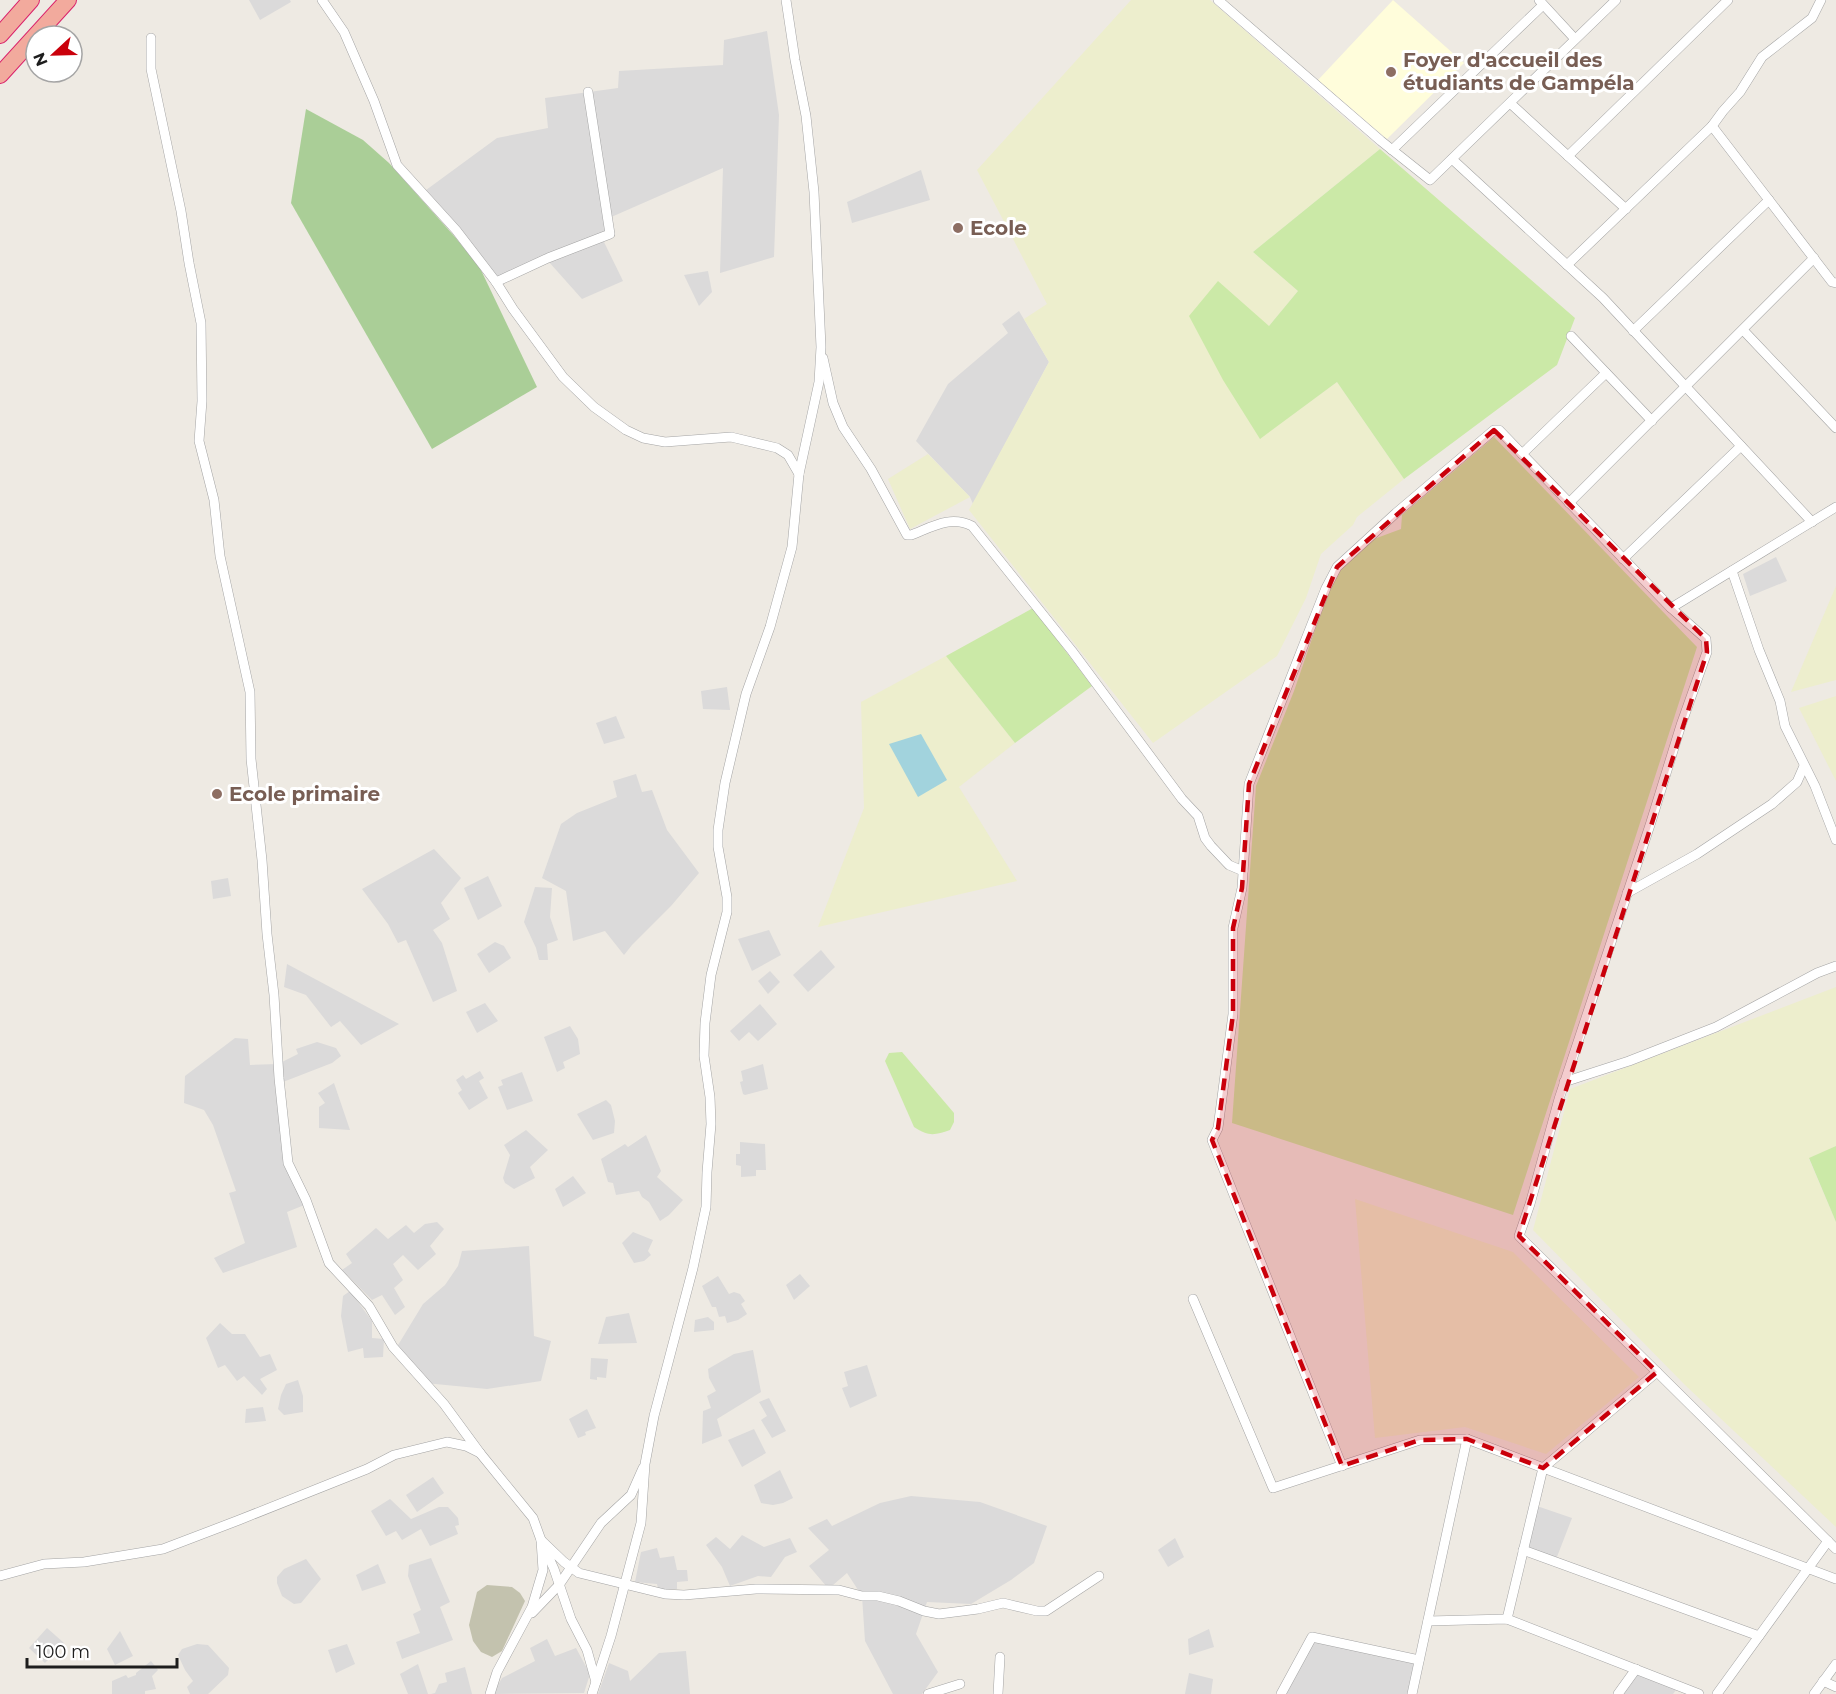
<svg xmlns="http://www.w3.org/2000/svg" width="1836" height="1694" font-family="Montserrat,sans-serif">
<rect width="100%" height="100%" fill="#eeeae3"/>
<!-- residential -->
<g fill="#dbdada">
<polygon points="249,0 290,0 291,2 260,20"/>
<polygon points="767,31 779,115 774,257 720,273 723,168 609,218 610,234 496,282 422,193 497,138 548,128 545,98 618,88 619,71 723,65 724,40"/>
<polygon points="921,170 930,200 852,223 847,202"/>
<polygon points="603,240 623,281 582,299 549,262"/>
<polygon points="708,271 712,292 699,306 684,275"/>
<polygon points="1019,311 1049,362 973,504 970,497 916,441 948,384 1008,333 1002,324"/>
<polygon points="1776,557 1787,581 1750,596 1743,574"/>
<polygon points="727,687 730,710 703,709 701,691"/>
<polygon points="616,716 625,738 604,744 596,723"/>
<polygon points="636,774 642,792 652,790 667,830 699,873 671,906 632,945 624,955 605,931 573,941 566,891 542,878 561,824 577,813 617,797 613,781"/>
<polygon points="434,849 461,878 441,903 450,919 433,930 442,943 457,991 433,1002 406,940 398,943 388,924 362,889"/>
<polygon points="488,876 502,906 478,920 464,888"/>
<polygon points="228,878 231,896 213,899 211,881"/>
<polygon points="535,887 552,888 550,917 558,940 547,944 548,960 539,960 536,948 524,922"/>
<polygon points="769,930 781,955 752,971 738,939"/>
<polygon points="495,942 504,946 511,958 489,973 477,954"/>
<polygon points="821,950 835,967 808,992 793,975"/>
<polygon points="287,964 399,1024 361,1045 340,1021 331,1027 306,995 284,987"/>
<polygon points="770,971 780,982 768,994 758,981"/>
<polygon points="485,1003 498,1021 477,1033 466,1012"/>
<polygon points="760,1004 777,1024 758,1041 749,1032 739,1041 730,1031"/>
<polygon points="570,1026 578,1039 580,1054 563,1062 565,1068 557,1072 544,1037"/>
<polygon points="235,1038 248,1039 250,1065 278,1064 288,1163 307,1204 287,1212 297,1247 223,1273 214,1258 245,1243 229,1193 236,1191 213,1125 204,1110 184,1103 185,1076"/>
<polygon points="317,1042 336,1048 341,1056 332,1063 283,1082 282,1062 298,1054 296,1049"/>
<polygon points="763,1064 768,1089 745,1095 743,1094 740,1082 743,1081 741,1071"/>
<polygon points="480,1071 484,1078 479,1081 488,1098 469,1110 458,1093 462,1090 456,1080 463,1075 466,1079"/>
<polygon points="522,1072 533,1101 507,1110 498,1087 503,1085 501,1080"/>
<polygon points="334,1083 350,1130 319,1128 319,1107 325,1103 318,1093"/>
<polygon points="606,1100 611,1105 615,1121 614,1133 593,1140 577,1114"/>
<polygon points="526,1130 548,1150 530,1167 535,1178 514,1189 505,1183 503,1178 510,1155 504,1145"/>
<polygon points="646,1135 661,1171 657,1177 683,1200 669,1215 660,1221 649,1202 642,1197 639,1191 616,1195 613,1183 608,1182 601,1159 625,1144 628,1147"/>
<polygon points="740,1142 765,1144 766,1170 756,1170 756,1176 741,1177 741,1166 736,1165 736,1154 740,1154"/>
<polygon points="573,1176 586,1193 563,1207 555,1189"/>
<polygon points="437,1222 444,1229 430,1246 436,1254 418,1270 403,1255 393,1264 403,1280 394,1288 405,1307 395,1315 382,1295 372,1300 342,1270 352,1263 346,1254 376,1228 388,1239 406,1225 414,1233 425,1224"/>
<polygon points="633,1232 653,1240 648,1251 651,1255 644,1261 634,1263 622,1243"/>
<polygon points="529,1246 534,1336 551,1341 541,1381 487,1389 425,1383 395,1350 423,1304 445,1285 458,1266 462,1251"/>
<polygon points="800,1274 810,1286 794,1300 786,1285"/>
<polygon points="718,1276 729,1294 734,1292 740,1294 745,1301 741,1304 747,1314 738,1320 727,1323 725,1316 719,1317 716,1307 712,1307 702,1286"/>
<polygon points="350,1291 372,1321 372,1338 384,1339 383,1357 364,1358 363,1348 348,1352 341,1316 343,1296"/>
<polygon points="629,1313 637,1343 598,1344 606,1317"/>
<polygon points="708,1317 714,1322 714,1330 694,1332 695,1320"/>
<polygon points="220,1323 232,1334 245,1334 260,1357 270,1354 277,1370 260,1379 267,1389 262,1395 244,1376 237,1381 225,1365 218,1368 206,1338"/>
<polygon points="753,1350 761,1392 717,1419 722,1436 702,1444 703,1411 711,1408 707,1396 716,1391 709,1378 708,1369 734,1354"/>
<polygon points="591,1358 608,1359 606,1378 597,1377 597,1380 590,1379"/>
<polygon points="867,1365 877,1396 850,1408 842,1388 848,1386 844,1372"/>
<polygon points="298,1380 303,1396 303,1412 284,1415 278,1409 281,1395 286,1384"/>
<polygon points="769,1398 786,1431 772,1438 761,1420 767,1416 759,1402"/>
<polygon points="263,1407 266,1421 245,1423 246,1409"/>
<polygon points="587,1409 596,1428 585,1432 586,1435 578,1438 569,1419"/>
<polygon points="754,1429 766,1453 742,1467 728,1440"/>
<polygon points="780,1470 793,1498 783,1503 773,1505 761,1503 754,1485"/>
<polygon points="433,1477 444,1493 417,1512 406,1495"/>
<polygon points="911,1496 980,1502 1047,1526 1034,1563 1011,1580 971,1604 927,1602 916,1634 938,1672 922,1694 893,1694 865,1641 862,1596 847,1573 833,1585 827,1587 809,1566 829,1550 808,1528 827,1519 832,1526 880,1503"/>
<polygon points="390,1499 411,1519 439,1507 448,1507 458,1518 459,1525 455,1526 458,1534 430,1546 421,1529 402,1540 396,1531 386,1536 371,1511"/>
<polygon points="1534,1505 1572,1518 1555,1562 1523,1550"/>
<polygon points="742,1535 764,1547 790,1538 797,1552 785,1557 771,1577 758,1576 730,1586 722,1567 706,1545 716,1537 730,1549"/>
<polygon points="1175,1538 1184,1557 1168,1567 1158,1550"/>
<polygon points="657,1548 660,1558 674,1556 677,1570 687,1570 688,1581 677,1582 677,1589 658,1589 657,1584 635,1582 641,1552"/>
<polygon points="431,1558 450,1602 440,1607 453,1640 402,1659 396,1642 420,1633 413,1614 421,1610 408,1576 409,1565"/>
<polygon points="306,1559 321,1579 301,1603 294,1604 282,1596 277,1583 277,1577 284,1569"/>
<polygon points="378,1564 386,1583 362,1591 356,1575"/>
<polygon points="47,1628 64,1643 45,1663 29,1648"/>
<polygon points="1209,1629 1214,1647 1189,1655 1188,1639"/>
<polygon points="120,1631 133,1656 115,1665 107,1649"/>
<polygon points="1312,1637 1419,1660 1412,1694 1281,1694"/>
<polygon points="547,1639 555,1656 576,1648 590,1674 584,1693 494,1694 496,1688 502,1678 535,1661 530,1648"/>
<polygon points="197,1644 208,1645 229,1668 228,1675 208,1694 190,1694 187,1687 193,1681 185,1670 178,1655 182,1649"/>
<polygon points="347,1644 355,1664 336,1673 328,1650"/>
<polygon points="686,1651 690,1694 598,1694 609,1663 628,1671 630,1681 659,1653"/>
<polygon points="151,1661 158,1670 152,1676 156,1689 145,1691 145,1694 112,1694 112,1681 126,1675 128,1678 136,1675 136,1673"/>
<polygon points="418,1664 428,1694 408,1694 400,1674"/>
<polygon points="465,1667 472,1694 431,1694 435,1693 439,1684 447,1682 445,1673"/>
<polygon points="1636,1669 1679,1686 1673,1694 1618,1694"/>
<polygon points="1189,1673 1213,1679 1211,1694 1185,1694"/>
</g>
<!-- education -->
<polygon fill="#fffddb" points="1393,0 1464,63 1387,139 1318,80"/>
<!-- construction -->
<polygon fill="#c3c2ae" points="487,1585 512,1587 520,1593 525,1601 502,1651 492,1657 481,1652 473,1641 469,1625 477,1592"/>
<!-- farmland -->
<g fill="#edeecd">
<polygon points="1131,0 1210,0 1380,149 1253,252 1298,291 1269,326 1260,438 1337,382 1404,479 1357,517 1353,525 1321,554 1306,598 1277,656 1153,743 969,510 1049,362 1024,319 1047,304 977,170"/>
<polygon points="928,454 970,497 910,529 888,479"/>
<polygon points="1836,586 1836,680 1791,692"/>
<polygon points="946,656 1015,743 959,787 1017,881 818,927 864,808 861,702"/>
<polygon points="1836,696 1836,781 1799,708"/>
<polygon points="1836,987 1836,1146 1809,1159 1836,1222 1836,1527 1685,1385 1533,1230 1570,1089"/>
<polygon points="1355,1199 1513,1252 1639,1377 1546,1454 1465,1427 1375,1438"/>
</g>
<!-- grass -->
<g fill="#cbe9a7">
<polygon points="1380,149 1575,318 1557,365 1404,479 1337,382 1260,439 1223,380 1189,316 1218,281 1269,326 1298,291 1253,252"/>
<polygon points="1494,437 1697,647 1513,1215 1232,1123 1256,786 1294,691 1327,595 1342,566 1374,539 1401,529 1402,515"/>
<polygon points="1033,608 1092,686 1015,743 946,656"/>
<path d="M902,1052L954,1113V1122L950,1130C935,1135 929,1137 914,1127L885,1061L889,1053Z"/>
<polygon points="1836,1146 1836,1222 1809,1158"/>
</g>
<!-- forest -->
<polygon fill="#aace97" points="306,109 363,140 389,163 455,237 480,268 537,387 432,449 291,203"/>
<!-- water -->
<polygon fill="#a2d3dd" points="921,734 947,780 918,797 889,744"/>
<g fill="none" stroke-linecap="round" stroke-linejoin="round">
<!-- minor casing -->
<g stroke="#a4a4a4" stroke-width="10">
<g id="minor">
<polyline points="322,0 344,32 374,101 397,165 456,230 496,282 513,309 563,377 594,407 626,430 643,438 665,442 731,437 777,448 788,455 799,474"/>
<polyline points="1218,0 1381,141 1430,180 1616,0"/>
<polyline points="1539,0 1575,39"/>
<polyline points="151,38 151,69 181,211 189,263 201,323 202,401 199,441 214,500 220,556 250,692 251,759 262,860 267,934 274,995 279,1078 288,1163 306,1200 329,1263 369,1306 393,1347 444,1404 480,1453"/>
<polyline points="1510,103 1626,209"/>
<polyline points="1712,126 1832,282 1836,283"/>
<polyline points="1392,150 1543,5"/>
<polyline points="1568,156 1728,0"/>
<polyline points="1452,159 1603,298 1812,522"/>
<polyline points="1567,265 1712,126 1723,111 1740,92 1762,57 1812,18 1821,0"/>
<polyline points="496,282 548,258 610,234 588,92"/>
<polyline points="1743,330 1836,428"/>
<polyline points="1633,331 1769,200"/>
<polyline points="1571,336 1652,421"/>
<path d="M823,358L833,403L843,427L871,469L907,535H911C932,527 950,515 972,526L1072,651L1182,799L1198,816L1205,838L1211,846L1229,865L1243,871"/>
<polyline points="1522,454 1606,373"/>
<polyline points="1569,503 1814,258"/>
<polyline points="1623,559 1741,446"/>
<polyline points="1732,571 1759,650 1780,701 1785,726 1815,786 1836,840"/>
<polyline points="1671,608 1836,507"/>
<polyline points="1627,893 1697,854 1772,804 1797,782 1804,766"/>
<polyline points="1564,1082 1629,1061 1716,1027 1817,973 1836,966"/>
<polyline points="1193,1299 1273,1488 1420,1440 1467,1439 1836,1579"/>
<polyline points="1342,1466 1212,1140 1218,1128 1233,1014 1233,928 1242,888 1249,784 1326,588 1337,567 1396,513 1494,430 1499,430 1671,608 1706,639 1707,652 1681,725 1651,822 1559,1099 1530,1204 1519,1236 1657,1372"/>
<polyline points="1523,1550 1759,1636"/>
<polyline points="0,1576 44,1564 84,1562 163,1549 239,1520 367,1469 394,1455 447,1442 466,1446 480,1453 533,1518 541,1540 543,1570 532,1607 497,1672 490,1694"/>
<polyline points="532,1613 559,1585 601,1523 631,1495 643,1468"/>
<polyline points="1507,1619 1543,1468 1657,1372 1836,1549"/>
<polyline points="1428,1621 1507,1619 1699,1694"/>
<polyline points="1823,1681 1836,1687"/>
<polyline points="596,1682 587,1650 571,1619 554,1569 541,1540 564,1562 579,1573 665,1594 684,1595 756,1589 839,1590 862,1596 878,1596 899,1601 924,1611 939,1614 978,1609 1003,1603 1037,1611 1046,1611 1099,1576"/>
<polyline points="592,1694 611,1636 641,1523 645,1464 654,1416 693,1268 706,1207 707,1172 711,1124 710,1097 704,1056 705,1023 711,975 727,912 727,897 718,847 718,830 725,783 746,694 770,627 792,547 799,474 819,382 821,347 814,192 806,116 795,60 786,0"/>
<polyline points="928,1694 960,1684"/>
<polyline points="998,1694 1000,1657"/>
<polyline points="1281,1694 1312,1637 1419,1660"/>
<polyline points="1412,1694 1467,1439"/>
<polyline points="1618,1694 1636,1669"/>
<polyline points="1717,1694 1828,1541"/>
<polyline points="1814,1694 1836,1664"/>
</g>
</g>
<!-- trunk casing -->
<g stroke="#da226b" stroke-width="18">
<g id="trunk">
<polyline points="0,35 31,0"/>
<polyline points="0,75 68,0"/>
</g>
</g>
<!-- minor -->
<use href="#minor" stroke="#fff" stroke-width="9"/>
<!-- trunk -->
<use href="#trunk" stroke="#f2aa9d" stroke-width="16"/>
</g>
<!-- marked area -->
<path fill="#ca000b" fill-opacity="0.2" stroke="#ca000b" stroke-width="4.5" stroke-dasharray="12 8" stroke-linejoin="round" d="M1494,430L1706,639L1707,652L1519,1236L1657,1372L1543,1468L1467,1439L1420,1440L1342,1466L1212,1140L1218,1128L1233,1014V928L1242,888L1249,784L1337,567Z"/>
<!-- markers -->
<g fill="#8d6e63" stroke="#fff" stroke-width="2">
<circle cx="1391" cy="72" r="6"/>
<circle cx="958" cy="228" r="6"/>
<circle cx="217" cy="794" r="6"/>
</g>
<g text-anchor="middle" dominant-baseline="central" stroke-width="6" stroke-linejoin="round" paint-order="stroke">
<!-- education labels -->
<g font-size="20" font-weight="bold" fill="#785e54" stroke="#fff" text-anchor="start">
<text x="1403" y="60">Foyer d'accueil des<tspan x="1403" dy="23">étudiants de Gampéla</tspan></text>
<text x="970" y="228">Ecole</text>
<text x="229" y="794">Ecole primaire</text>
</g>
</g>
<!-- north arrow -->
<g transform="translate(54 54) rotate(248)"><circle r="28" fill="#ffffff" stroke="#a5a5a5" stroke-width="1.5"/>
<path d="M0-4.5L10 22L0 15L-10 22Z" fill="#ca000b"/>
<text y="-9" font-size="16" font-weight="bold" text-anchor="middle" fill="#1d1d1d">N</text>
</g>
<!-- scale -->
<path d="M27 1658v9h150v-9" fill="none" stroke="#1d1d1d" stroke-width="3"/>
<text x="36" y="1658" font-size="18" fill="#1d1d1d" stroke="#ffffff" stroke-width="4.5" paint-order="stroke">100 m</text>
</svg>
